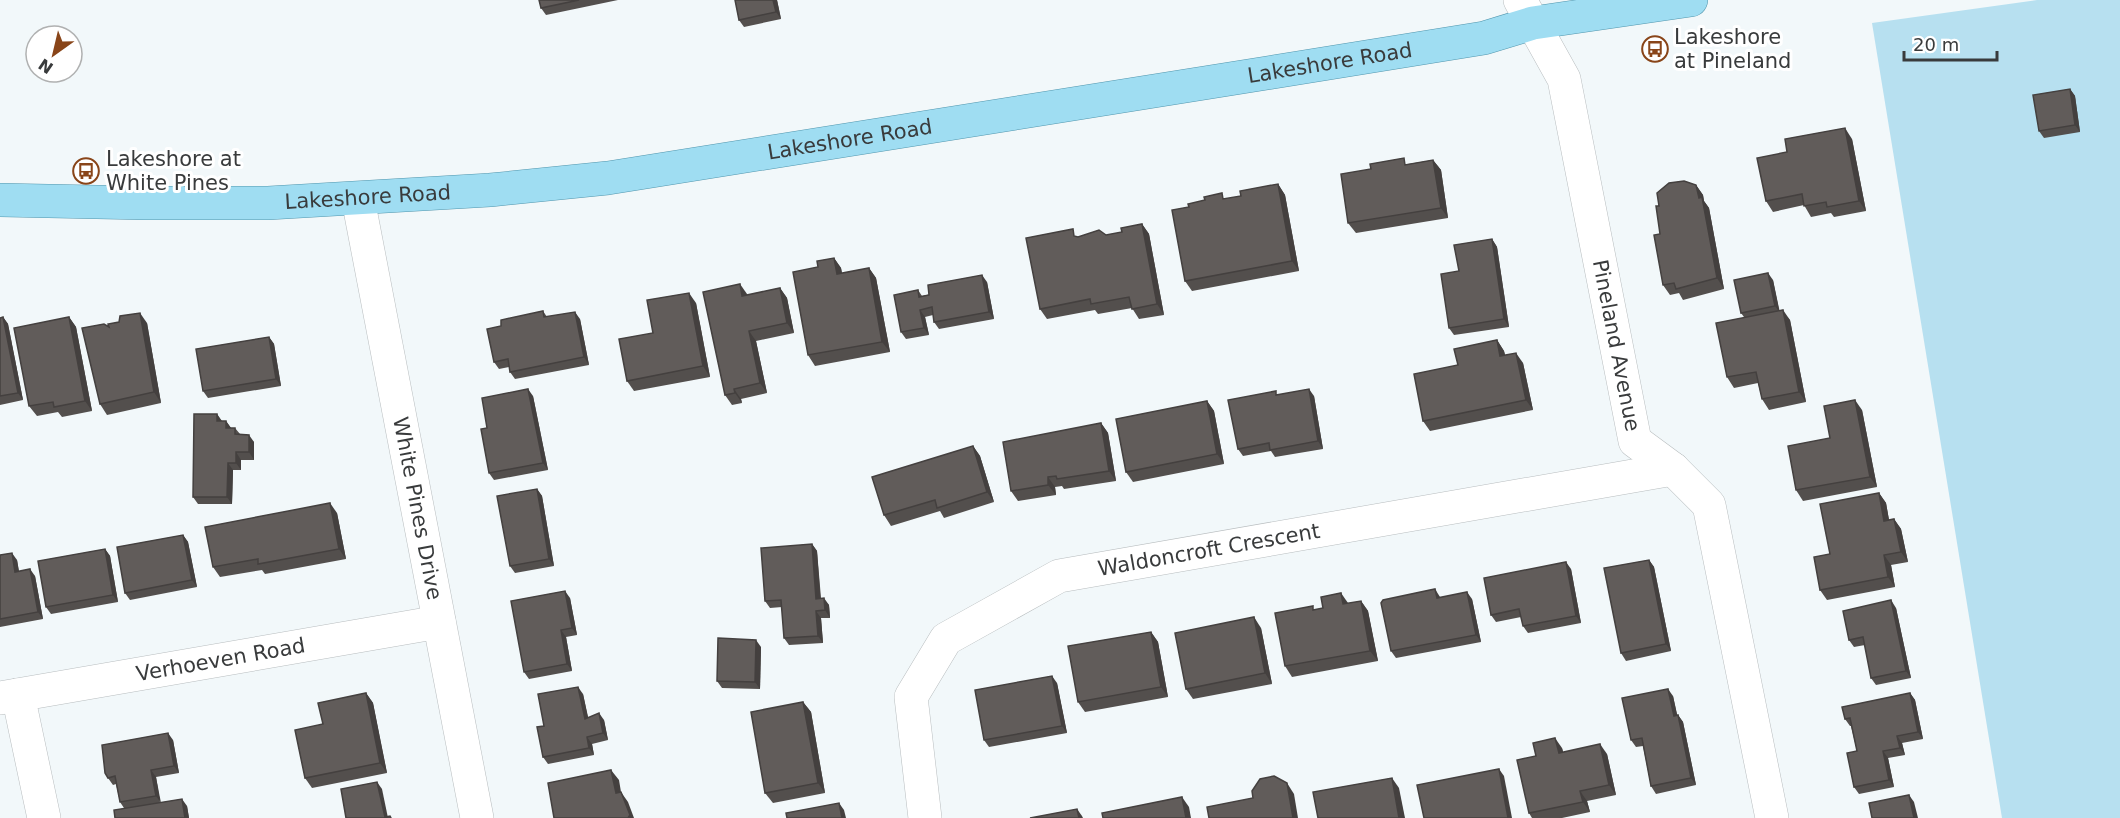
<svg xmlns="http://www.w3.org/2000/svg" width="2120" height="818" font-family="'DejaVu Sans',sans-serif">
<rect width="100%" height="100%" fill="#f2f8fa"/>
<!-- green -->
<polygon fill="#b7e0f0" points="2037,0 2120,0 2120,818 2002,818 1872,23"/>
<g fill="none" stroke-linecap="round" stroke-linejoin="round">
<!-- street casing -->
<g stroke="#b8bdbf" stroke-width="34">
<g id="street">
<path id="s1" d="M1520,0L1564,79L1635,441L1673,469L1709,505L1772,818"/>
<path id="s2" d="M358,199L477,818"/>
<polyline points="18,695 44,818"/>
<path id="s3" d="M0,698L439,622"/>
<path id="s4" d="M925,818L911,697L946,639L1059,576L1673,469"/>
</g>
</g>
<!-- primary casing -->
<g stroke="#5296ad" stroke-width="34">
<g id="primary">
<path id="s5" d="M0,200L145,203H268L490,190L608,178L1267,73L1484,38L1533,23L1691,0"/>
</g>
</g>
<!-- street -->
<use href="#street" stroke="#fff" stroke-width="33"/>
<!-- primary -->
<use href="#primary" stroke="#9fddf2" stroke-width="33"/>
</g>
<!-- wall -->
<g fill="#534f4d">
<polygon points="539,0 618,0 546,15 541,8"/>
<polygon points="735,0 777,0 781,19 744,27 739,20"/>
<polygon points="2070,89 2075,96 2080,132 2044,138 2039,131"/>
<polygon points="1852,139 1866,211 1834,217 1831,213 1811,217 1804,205 1773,212 1766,201 1787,152"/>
<polygon points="1433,160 1441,170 1448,218 1356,233 1348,223 1408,164"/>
<polygon points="1278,184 1285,195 1299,271 1192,291 1185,281 1189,207 1241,196"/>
<polygon points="1696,185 1703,195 1704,201 1709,208 1724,289 1683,300 1679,293 1670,295 1663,285 1659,206"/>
<polygon points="1142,224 1149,234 1164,315 1139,319 1132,308 1098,314 1095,310 1047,319 1040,309 1078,237 1106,235 1122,232"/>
<polygon points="1492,239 1497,247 1509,327 1454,335 1449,328 1459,271"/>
<polygon points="834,258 841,268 842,273 869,268 876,278 890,352 815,366 808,355 818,267"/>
<polygon points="1773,280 1779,310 1790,320 1806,402 1769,410 1762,399 1758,383 1734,388 1727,377 1744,317 1741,313"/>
<polygon points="987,282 994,319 939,329 934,322 933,315 925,317 929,335 906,339 901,332 918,290 922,296"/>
<polygon points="780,288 787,298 794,333 756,341 767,393 741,399 742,403 732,405 725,395 747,294 747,295"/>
<polygon points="696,303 710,377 634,391 627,381 653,333"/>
<polygon points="543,311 547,317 580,319 589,365 515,379 510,372 509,367 499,369 494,362 501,326"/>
<polygon points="3,317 8,324 23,400 0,405 0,318"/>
<polygon points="69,317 76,327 92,411 62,417 58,412 37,416 29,406"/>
<polygon points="147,323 161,403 107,415 100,404 109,327"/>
<polygon points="269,337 274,344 281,386 208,398 203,391"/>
<polygon points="1497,340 1504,351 1505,355 1523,363 1533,410 1430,431 1423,421 1458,365"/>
<polygon points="1278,395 1314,396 1323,449 1275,457 1271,451 1243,456 1238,449"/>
<polygon points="533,396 548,470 494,480 489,473 487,428"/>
<polygon points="1207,401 1214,411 1224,464 1133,482 1126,472"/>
<polygon points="1862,410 1877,487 1803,501 1796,490 1830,438"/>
<polygon points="217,414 222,421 226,421 231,428 235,428 240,434 254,442 254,460 241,460 241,470 233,470 232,504 198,504 193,497"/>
<polygon points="1101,423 1108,433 1116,481 1064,489 1062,486 1055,487 1056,495 1018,501 1011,491"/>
<polygon points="973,446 980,456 994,502 944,518 940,511 891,526 884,515"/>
<polygon points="537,489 542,496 554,566 515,573 510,566"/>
<polygon points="1879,493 1886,503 1889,520 1894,519 1901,529 1908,562 1891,565 1895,587 1827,600 1820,590 1830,554"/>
<polygon points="337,513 346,559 265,574 262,570 220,577 213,567"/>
<polygon points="183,535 188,542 197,587 130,600 125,593"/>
<polygon points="812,544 817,551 821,598 829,605 830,618 821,618 823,643 789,645 784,638 782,607 770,608 765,601"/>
<polygon points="105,549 110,556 118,602 51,614 46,607"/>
<polygon points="0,555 17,560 19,571 35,576 43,619 0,627"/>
<polygon points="1649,560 1654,567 1671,651 1626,661 1621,653"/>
<polygon points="1571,569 1581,623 1528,633 1523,626 1521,617 1496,622 1491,615"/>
<polygon points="1440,597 1440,598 1472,599 1481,642 1396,658 1391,651"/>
<polygon points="570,598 577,635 566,637 572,671 529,679 524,672"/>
<polygon points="1361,601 1368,611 1378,661 1292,677 1285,666 1315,610"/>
<polygon points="1896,608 1911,678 1876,685 1871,678 1865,645 1854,647 1849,640"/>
<polygon points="1261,628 1272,684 1193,699 1186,689"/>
<polygon points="1151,632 1158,642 1168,697 1085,712 1078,702"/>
<polygon points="761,647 760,689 722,688 717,681"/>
<polygon points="1057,683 1067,733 989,747 984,740"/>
<polygon points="366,693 373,703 387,773 312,788 305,778 323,724"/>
<polygon points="1910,693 1915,700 1923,739 1902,743 1905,755 1888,758 1894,787 1859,794 1854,787 1857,751 1851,726 1850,726 1845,719"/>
<polygon points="583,694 588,718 604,720 608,740 592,744 594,755 548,764 543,757 544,726"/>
<polygon points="1673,696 1677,715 1678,715 1683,722 1696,785 1656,794 1651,786 1643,746 1636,747 1631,740"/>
<polygon points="803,702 811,712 825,793 773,803 765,793"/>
<polygon points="173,740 179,773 156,777 160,802 187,806 189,818 115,818 124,808 120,802 116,784 113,785 108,778"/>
<polygon points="1562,748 1563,752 1607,754 1616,795 1587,801 1590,812 1562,818 1532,818 1529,813 1536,756"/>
</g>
<!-- shaded-wall -->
<g fill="#44403f">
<polygon points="773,0 777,0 781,19 776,12"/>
<polygon points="2070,89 2075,96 2080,132 2075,125"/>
<polygon points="1845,128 1852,139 1866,211 1859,201"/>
<polygon points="1433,160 1441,170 1448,218 1441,208"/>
<polygon points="1278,184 1285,195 1299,271 1292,261"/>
<polygon points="1696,185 1703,195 1704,201 1709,208 1724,289 1717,278"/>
<polygon points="1142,224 1149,234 1164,315 1157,304"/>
<polygon points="1492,239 1497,247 1509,327 1504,319"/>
<polygon points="834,258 841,268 844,285 837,274"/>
<polygon points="869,268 876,278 890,352 882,342"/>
<polygon points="1768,273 1773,280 1780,313 1775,306"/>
<polygon points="982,275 987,282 994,319 989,312"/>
<polygon points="740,284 747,294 749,306 742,296"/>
<polygon points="780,288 787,298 794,333 787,323"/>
<polygon points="689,293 696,303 710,377 703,366"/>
<polygon points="920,310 925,317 929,335 924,328"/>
<polygon points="1783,310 1790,320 1806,402 1799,392"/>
<polygon points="575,312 580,319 589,365 584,357"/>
<polygon points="140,313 147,323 161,403 154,392"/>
<polygon points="3,317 8,324 23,400 18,393"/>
<polygon points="69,317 76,327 92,411 85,401"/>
<polygon points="749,331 756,341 767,393 760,383"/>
<polygon points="269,337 274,344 281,386 276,379"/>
<polygon points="1497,340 1504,351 1508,367 1500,356"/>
<polygon points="1516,353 1523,363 1533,410 1526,400"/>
<polygon points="528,389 533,396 548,470 543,463"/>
<polygon points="734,389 741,399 742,403 735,393"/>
<polygon points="1309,389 1314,396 1323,449 1318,441"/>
<polygon points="1855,400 1862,410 1877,487 1870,477"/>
<polygon points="1207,401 1214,411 1224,464 1217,454"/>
<polygon points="217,414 222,422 217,421"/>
<polygon points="226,421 231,428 226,428"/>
<polygon points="1101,423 1108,433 1116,481 1109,471"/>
<polygon points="249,435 254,442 254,460 249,452"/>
<polygon points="973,446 980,456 994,502 987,492"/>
<polygon points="236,452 241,460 241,470 236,463"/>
<polygon points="228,463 233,470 232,504 227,497"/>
<polygon points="1048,477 1055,487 1056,495 1048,485"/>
<polygon points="537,489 542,496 554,566 549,559"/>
<polygon points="1879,493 1886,503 1891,531 1884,521"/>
<polygon points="330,503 337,513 346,559 339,549"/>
<polygon points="1894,519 1901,529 1908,562 1901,552"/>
<polygon points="183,535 188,542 197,587 192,580"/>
<polygon points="812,544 817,551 821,606 816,599"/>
<polygon points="105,549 110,556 118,602 113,595"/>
<polygon points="12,553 17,560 20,579 15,572"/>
<polygon points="1884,555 1891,565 1895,587 1888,577"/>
<polygon points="1649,560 1654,567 1671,651 1666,644"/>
<polygon points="1566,562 1571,569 1581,623 1576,616"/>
<polygon points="30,569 35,576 43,619 38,612"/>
<polygon points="1435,589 1440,597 1442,605 1437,598"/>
<polygon points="565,591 570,598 577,635 572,628"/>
<polygon points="1467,592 1472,599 1481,642 1476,635"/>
<polygon points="1341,593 1348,603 1343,604"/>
<polygon points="824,598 829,605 830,618 825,610"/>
<polygon points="1891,600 1896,608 1911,678 1906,671"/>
<polygon points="1361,601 1368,611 1378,661 1370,651"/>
<polygon points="816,611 821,618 823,643 818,636"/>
<polygon points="1254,617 1261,628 1272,684 1265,673"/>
<polygon points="561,630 566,637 572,671 567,664"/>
<polygon points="1151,632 1158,642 1168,697 1161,687"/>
<polygon points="756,640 761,647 760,689 755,682"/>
<polygon points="1052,676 1057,683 1067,733 1062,726"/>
<polygon points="578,687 583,694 590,726 585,719"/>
<polygon points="1668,689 1673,696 1679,723 1674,716"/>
<polygon points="366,693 373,703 387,773 380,763"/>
<polygon points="1910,693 1915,700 1923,739 1918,732"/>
<polygon points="803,702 811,712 825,793 818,783"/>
<polygon points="599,713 604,720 608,740 603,733"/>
<polygon points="1678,715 1683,722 1696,785 1691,778"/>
<polygon points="168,733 173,740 179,773 174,766"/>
<polygon points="1897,736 1902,743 1905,755 1900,748"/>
<polygon points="587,737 592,744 594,755 589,748"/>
<polygon points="1555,738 1562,748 1566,763 1559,753"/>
<polygon points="1600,744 1607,754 1616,795 1609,785"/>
<polygon points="1883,751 1888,758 1894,787 1889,780"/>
<polygon points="1499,769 1504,776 1512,818 1508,818"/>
<polygon points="151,770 156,777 161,803 156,796"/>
<polygon points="611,770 619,780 621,792 628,802 634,818 628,818 616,793"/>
<polygon points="1392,778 1399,788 1405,818 1399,818"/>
<polygon points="377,782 382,789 388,818 385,818"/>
<polygon points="1287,783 1294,794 1298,818 1293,818"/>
<polygon points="1580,791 1587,801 1590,812 1583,802"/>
<polygon points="1909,795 1914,802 1918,818 1914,818"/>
<polygon points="1182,797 1189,807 1191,818 1186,818"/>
<polygon points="182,799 187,806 189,818 185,818"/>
<polygon points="839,803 844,810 846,818 842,818"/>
<polygon points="1077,809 1082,816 1083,818 1079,818"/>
</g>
<!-- building -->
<g fill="#615c5a" stroke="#44403f" stroke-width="1.5">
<polygon points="539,0 579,0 541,8"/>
<polygon points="735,0 773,0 776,12 739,20"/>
<polygon points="2070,89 2075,125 2039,131 2033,95"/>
<polygon points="1845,128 1859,201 1827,207 1826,202 1804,206 1802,194 1766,201 1757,158 1787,152 1785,139"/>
<polygon points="1404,158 1405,165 1433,160 1441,208 1348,223 1341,174 1371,169 1370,164"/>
<polygon points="1684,181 1696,185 1699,198 1702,197 1717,278 1676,289 1674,283 1663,285 1654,235 1660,234 1656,206 1659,206 1657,193 1669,183"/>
<polygon points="1278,184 1292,261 1185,281 1172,210 1189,207 1188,204 1205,200 1204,197 1222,193 1223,199 1241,196 1240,191"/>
<polygon points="1142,224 1157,304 1132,309 1129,297 1091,304 1090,299 1040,309 1026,238 1073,229 1074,236 1078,237 1099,230 1106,235 1122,232 1121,228"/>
<polygon points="1492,239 1504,319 1449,328 1441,274 1459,271 1454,245"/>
<polygon points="834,258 837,274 869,268 882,342 808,355 793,272 818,267 817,261"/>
<polygon points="1768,273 1775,306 1741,313 1734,280"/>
<polygon points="982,275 989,312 934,322 932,307 920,310 924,328 901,332 894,295 918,290 919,297 929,295 928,285"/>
<polygon points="740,284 742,296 780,288 787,323 749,331 760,383 734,389 735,393 725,395 703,292"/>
<polygon points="689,293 703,366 627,381 619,339 653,333 647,300"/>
<polygon points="1783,310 1799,392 1762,399 1756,372 1727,377 1716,323"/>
<polygon points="543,311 544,317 575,312 584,357 510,372 508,359 494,362 487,329 501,326 501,320"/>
<polygon points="140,313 154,392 100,404 82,328 104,324 109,327 108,324 119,322 120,316"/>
<polygon points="3,317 18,393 0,396 0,318"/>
<polygon points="69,317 85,401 54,407 53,402 29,406 14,328"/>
<polygon points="269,337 276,379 203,391 196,349"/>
<polygon points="1497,340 1500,356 1516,353 1526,400 1423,421 1414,374 1458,365 1454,349"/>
<polygon points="528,389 543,463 489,473 481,429 487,428 482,398"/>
<polygon points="1309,389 1318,441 1270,450 1269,443 1238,449 1228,400 1276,391 1276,395"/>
<polygon points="1855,400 1870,477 1796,490 1788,446 1830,438 1824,406"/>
<polygon points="1207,401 1217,454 1126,472 1116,419"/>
<polygon points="194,414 217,414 217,421 226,421 226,428 235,428 235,434 249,435 249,452 236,452 236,463 228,463 227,497 193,497"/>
<polygon points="1101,423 1109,471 1057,479 1056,476 1048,477 1048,485 1011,491 1003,442"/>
<polygon points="973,446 987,492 937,508 935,500 884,515 872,477"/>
<polygon points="537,489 549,559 510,566 497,496"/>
<polygon points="1879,493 1884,521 1894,519 1901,552 1884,555 1888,577 1820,590 1814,557 1830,554 1820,504"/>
<polygon points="330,503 339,549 258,564 258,559 213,567 205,527"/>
<polygon points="183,535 192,580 125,593 117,547"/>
<polygon points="812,544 816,599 824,598 825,610 816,611 818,636 784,638 781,600 765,601 761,548"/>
<polygon points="105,549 113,595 46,607 38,561"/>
<polygon points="12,553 15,572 30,569 38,612 0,619 0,555"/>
<polygon points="1649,560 1666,644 1621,653 1604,568"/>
<polygon points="1566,562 1576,616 1523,626 1519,609 1491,615 1484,578"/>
<polygon points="1435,589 1437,598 1467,592 1476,635 1391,651 1381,603 1383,600"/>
<polygon points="565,591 572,628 561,630 567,664 524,672 511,601"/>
<polygon points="1341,593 1343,604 1361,601 1370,651 1285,666 1275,613 1313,606 1313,610 1323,608 1321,597"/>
<polygon points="1891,600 1906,671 1871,678 1863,637 1849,640 1843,611"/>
<polygon points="1254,617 1265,673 1186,689 1175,633"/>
<polygon points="1151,632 1161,687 1078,702 1068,646"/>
<polygon points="718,638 756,640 755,682 717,681"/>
<polygon points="1052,676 1062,726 984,740 975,690"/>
<polygon points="578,687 585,719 599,713 603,733 587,737 589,748 543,757 537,727 544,726 538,694"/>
<polygon points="1668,689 1674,716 1678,715 1691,778 1651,786 1642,738 1631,740 1622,698"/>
<polygon points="366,693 380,763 305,778 295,730 323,724 318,703"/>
<polygon points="1910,693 1918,732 1897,736 1900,748 1883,751 1889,780 1854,787 1847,753 1857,751 1850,718 1845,719 1842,707"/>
<polygon points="803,702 818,783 765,793 751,712"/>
<polygon points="168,733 174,766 151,770 156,796 120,802 115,776 108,778 105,773 102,745"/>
<polygon points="1555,738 1559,753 1600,744 1609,785 1580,791 1583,802 1529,813 1517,760 1536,756 1533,743"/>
<polygon points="1499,769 1508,818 1424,818 1417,785"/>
<polygon points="611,770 616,793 621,792 630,815 628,818 554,818 548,783"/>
<polygon points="1274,776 1287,783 1293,818 1209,818 1207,807 1253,798 1252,791 1260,779"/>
<polygon points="1392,778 1399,818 1318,818 1313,792"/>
<polygon points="377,782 385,817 390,816 391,818 346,818 341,789"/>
<polygon points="1909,795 1914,818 1872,818 1869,803"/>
<polygon points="1182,797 1186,818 1103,818 1102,813"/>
<polygon points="182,799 185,818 115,818 114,810"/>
<polygon points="839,803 842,818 787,818 786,813"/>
<polygon points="1077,809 1079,818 1030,818"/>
</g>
<!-- icons -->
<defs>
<g id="bus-ring" transform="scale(1.35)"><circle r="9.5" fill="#fff" stroke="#894519" stroke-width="1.5"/><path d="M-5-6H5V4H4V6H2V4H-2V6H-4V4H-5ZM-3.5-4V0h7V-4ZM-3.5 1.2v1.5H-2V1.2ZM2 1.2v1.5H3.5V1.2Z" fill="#894519"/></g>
</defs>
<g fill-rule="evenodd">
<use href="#bus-ring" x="1655" y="49"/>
<use href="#bus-ring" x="86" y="171"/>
</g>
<g text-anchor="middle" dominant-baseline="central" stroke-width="6" stroke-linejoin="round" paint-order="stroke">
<!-- poi labels -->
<g font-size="21" fill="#393b3c" stroke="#fff" text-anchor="start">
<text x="1674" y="37">Lakeshore<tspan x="1674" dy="24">at Pineland</tspan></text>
<text x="106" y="159">Lakeshore at<tspan x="106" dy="24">White Pines</tspan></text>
</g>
<!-- street labels -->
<g font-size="21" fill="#393b3c" stroke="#fff">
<text stroke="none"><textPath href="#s5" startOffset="1340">Lakeshore Road</textPath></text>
<text stroke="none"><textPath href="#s5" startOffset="854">Lakeshore Road</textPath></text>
<text stroke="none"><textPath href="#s5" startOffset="368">Lakeshore Road</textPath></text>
<text stroke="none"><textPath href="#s1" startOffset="362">Pineland Avenue</textPath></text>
<text stroke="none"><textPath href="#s2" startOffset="315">White Pines Drive</textPath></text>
<text stroke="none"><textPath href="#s4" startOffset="471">Waldoncroft Crescent</textPath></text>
<text stroke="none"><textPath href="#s3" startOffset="224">Verhoeven Road</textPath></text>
</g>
</g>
<!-- north arrow -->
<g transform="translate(54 54) rotate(214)"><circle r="28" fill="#ffffff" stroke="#b0b1b1" stroke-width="1.5"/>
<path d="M0-4.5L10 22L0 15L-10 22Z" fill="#894519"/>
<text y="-9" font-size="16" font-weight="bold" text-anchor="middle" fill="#393b3c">N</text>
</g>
<!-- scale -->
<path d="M1904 51v9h93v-9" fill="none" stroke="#393b3c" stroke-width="3"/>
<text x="1913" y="51" font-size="18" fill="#393b3c" stroke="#ffffff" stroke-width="4.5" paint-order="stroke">20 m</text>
</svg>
